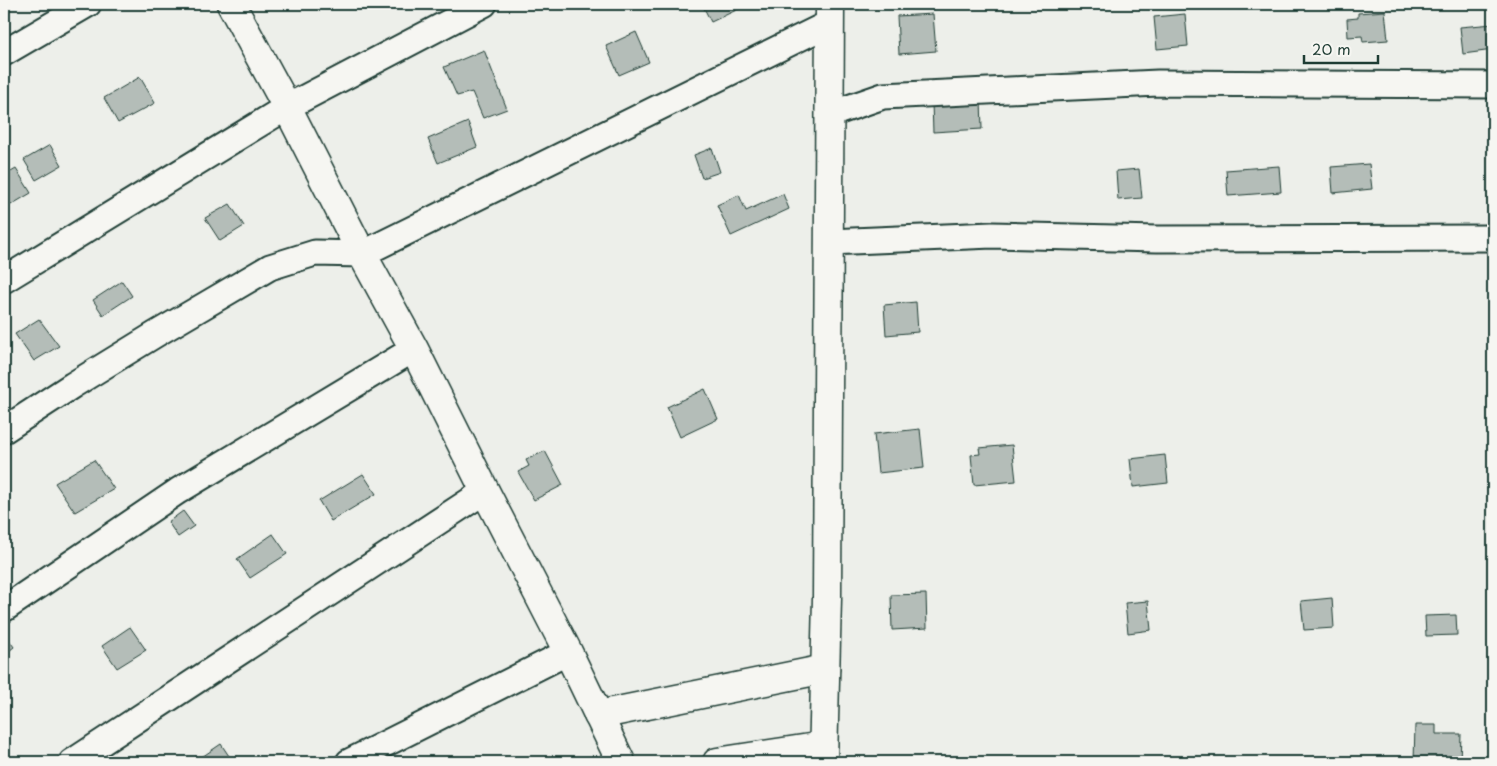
<svg xmlns="http://www.w3.org/2000/svg" width="1497" height="766" font-family="'Playpen Sans',sans-serif">
<rect width="100%" height="100%" fill="#edefea"/>
<filter id="ink" filterUnits="userSpaceOnUse"><feTurbulence type="fractalNoise" baseFrequency=".02" numOctaves="2"/><feDisplacementMap in="SourceGraphic" scale="10" xChannelSelector="R" yChannelSelector="G"/><feConvolveMatrix kernelMatrix="1 2 1 2 8 2 1 2 1" color-interpolation-filters="sRGB"/></filter>
<g filter="url(#ink)">
<!-- building -->
<g fill="#b4bdb8" stroke="#1f3d34">
<polygon points="702,4 749,4 711,22"/>
<polygon points="1385,11 1388,40 1363,42 1362,36 1348,37 1347,19 1358,18 1358,13"/>
<polygon points="933,14 936,51 899,54 897,16"/>
<polygon points="1185,14 1188,46 1157,49 1154,17"/>
<polygon points="1493,24 1493,50 1463,54 1460,27"/>
<polygon points="636,32 649,62 619,75 606,46"/>
<polygon points="484,50 507,109 483,118 472,92 457,96 444,67"/>
<polygon points="140,77 155,103 118,123 104,98"/>
<polygon points="981,100 982,129 933,132 932,103"/>
<polygon points="468,122 477,147 438,163 428,139"/>
<polygon points="50,145 62,165 36,180 24,160"/>
<polygon points="712,148 720,172 702,178 694,155"/>
<polygon points="1369,164 1372,189 1333,193 1331,167"/>
<polygon points="1279,166 1281,192 1228,196 1226,170"/>
<polygon points="16,169 31,193 4,209 4,176"/>
<polygon points="1139,169 1142,198 1118,200 1116,171"/>
<polygon points="783,194 789,209 731,236 717,205 739,195 746,211"/>
<polygon points="230,204 244,226 220,241 205,218"/>
<polygon points="122,281 132,296 103,315 93,300"/>
<polygon points="916,302 918,332 886,335 884,305"/>
<polygon points="39,319 59,346 34,361 15,334"/>
<polygon points="705,389 718,419 680,437 667,407"/>
<polygon points="920,429 924,468 878,473 874,434"/>
<polygon points="1012,445 1016,481 974,485 971,455 980,454 979,448"/>
<polygon points="545,451 563,485 534,500 518,472 529,466 526,460"/>
<polygon points="1165,455 1168,483 1133,487 1130,459"/>
<polygon points="94,460 114,489 75,512 55,483"/>
<polygon points="363,474 376,494 331,521 319,501"/>
<polygon points="183,511 194,526 178,537 168,522"/>
<polygon points="273,534 287,554 250,578 237,559"/>
<polygon points="926,594 927,628 892,630 891,595"/>
<polygon points="1332,598 1334,628 1304,630 1301,601"/>
<polygon points="1148,601 1151,630 1128,633 1125,603"/>
<polygon points="1456,615 1457,635 1426,636 1425,616"/>
<polygon points="130,627 146,650 117,668 102,646"/>
<polygon points="4,633 14,647 4,655"/>
<polygon points="1415,725 1436,725 1436,734 1461,734 1460,762 1414,762"/>
<polygon points="221,744 233,762 196,762 196,761"/>
</g>
<g fill="none" stroke-linecap="round" stroke-linejoin="round">
<!-- minor casing -->
<g stroke="#1f3d34" stroke-width="29">
<g id="minor">
<polyline points="4,53 88,4"/>
<polyline points="831,114 883,96 1158,83 1493,85"/>
<polyline points="829,242 992,235 1157,239 1493,238"/>
<polyline points="4,280 287,107 484,4"/>
<polyline points="4,430 73,385 156,334 270,267 315,253 362,254 830,23"/>
<polyline points="4,609 178,491 414,349"/>
<polyline points="72,762 485,491"/>
<polyline points="349,762 568,652"/>
</g>
</g>
<!-- tertiary casing -->
<g stroke="#1f3d34" stroke-width="31">
<g id="tertiary">
<polyline points="231,4 287,107 362,254 414,349 485,491 568,652 621,762"/>
<polyline points="598,715 825,669"/>
<polyline points="717,762 823,746"/>
<polyline points="823,762 827,598 830,4"/>
</g>
</g>
<!-- minor -->
<use href="#minor" stroke="#f6f6f2" stroke-width="25"/>
<!-- tertiary -->
<use href="#tertiary" stroke="#f6f6f2" stroke-width="28"/>
</g>
</g>
<!-- margin -->
<rect width="1497" height="766" fill="none" stroke="#f6f6f2" stroke-width="20"/>
<rect x="10" y="10" width="1477" height="746" fill="none" stroke="#1f3d34" stroke-width="2" filter="url(#ink)"/>
<!-- scale -->
<path d="M1304 55v8h74v-8" fill="none" stroke="#1f3d34" stroke-width="2.5"/>
<text x="1312" y="55" font-size="15" fill="#1f3d34" stroke="#f6f6f2" stroke-width="4" paint-order="stroke">20 m</text>
</svg>
